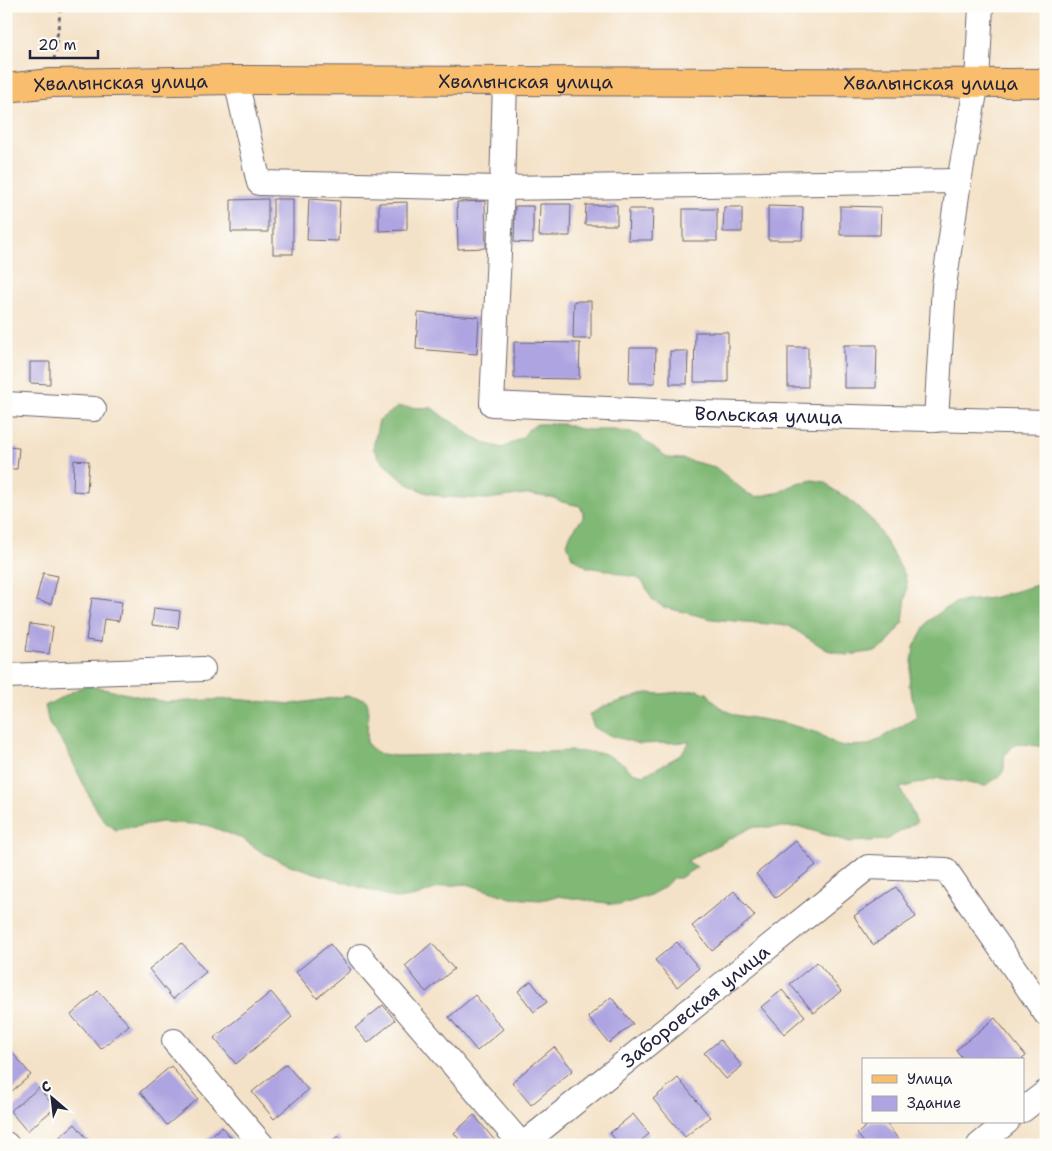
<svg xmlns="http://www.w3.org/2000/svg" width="1052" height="1151" font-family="'Shantell Sans',sans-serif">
<rect width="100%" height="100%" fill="#fdfcf7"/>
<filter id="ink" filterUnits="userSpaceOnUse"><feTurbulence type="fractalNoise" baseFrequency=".02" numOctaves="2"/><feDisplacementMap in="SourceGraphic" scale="10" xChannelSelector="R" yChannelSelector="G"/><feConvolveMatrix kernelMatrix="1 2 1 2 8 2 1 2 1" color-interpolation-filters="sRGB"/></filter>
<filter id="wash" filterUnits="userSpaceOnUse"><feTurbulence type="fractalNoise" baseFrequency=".0096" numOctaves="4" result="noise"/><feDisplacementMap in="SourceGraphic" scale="20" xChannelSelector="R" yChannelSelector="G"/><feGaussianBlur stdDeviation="1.12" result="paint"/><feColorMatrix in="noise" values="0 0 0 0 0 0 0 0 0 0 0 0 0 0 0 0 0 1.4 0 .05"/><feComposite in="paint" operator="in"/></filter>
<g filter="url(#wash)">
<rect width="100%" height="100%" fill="#f4e2c8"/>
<!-- forest -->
<g fill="#80b875" stroke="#516d58">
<polygon points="398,407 432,408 445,418 458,425 467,433 487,444 503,448 523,437 529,429 537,424 563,424 580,429 593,430 614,430 636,434 668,458 683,459 715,467 747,493 756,497 780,492 797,483 813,480 825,482 834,490 849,499 874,522 905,575 907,588 903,622 886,645 877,651 847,655 827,650 789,626 712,619 663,607 652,599 643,582 636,577 623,575 607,570 587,567 572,557 567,544 570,535 583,517 583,513 580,506 562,502 554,498 526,494 488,499 444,497 424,492 406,483 382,462 373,448 379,420"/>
<path d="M1044,583H1046V747L1016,743L1004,756C1006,777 1000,775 985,786L939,778L900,788L917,822L886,840L850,842L800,827H752L687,861L697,867L680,878H673L663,888L648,896L620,905L558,896L541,900L511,898L467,884L443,886L416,896L398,899L290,865L263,853L243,839L207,825L162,822L116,830L105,822L94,806L65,746L49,724L45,706L85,685L165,702L232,699L292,704L346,696L365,699L368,704L367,743L376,753L396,756L442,755L512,750L544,752L570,751L603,753L624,764L632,772L644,775L679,756L690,742L639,744L606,734L594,727L589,715L605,706L647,693L660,694L697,690L707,693L718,706L735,715L785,723L818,733L839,746L869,745L917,717L909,685L914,647L928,621L946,608L957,602L992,598Z"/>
</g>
<g id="blocks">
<!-- building -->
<g fill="#aea4e1">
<polygon points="268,199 268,232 231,232 231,200"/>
<rect x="273" y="199" width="20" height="55"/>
<polygon points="309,199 340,201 338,241 307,240"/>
<polygon points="485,201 486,248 458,249 457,202"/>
<polygon points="407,202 407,230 379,231 379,203"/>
<polygon points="540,204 571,204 570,236 539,236"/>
<polygon points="586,205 617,205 617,225 585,225"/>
<polygon points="515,206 533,206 533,243 514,242"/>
<polygon points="768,206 803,207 802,240 768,240"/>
<polygon points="840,206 881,207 880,235 840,235"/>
<polygon points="724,207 742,207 742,232 723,232"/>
<polygon points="629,209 653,209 652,240 628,240"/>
<rect x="683" y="209" width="34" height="32"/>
<polygon points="574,301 591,301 591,339 573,339"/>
<polygon points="418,313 479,317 477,354 416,349"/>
<polygon points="695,332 728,332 728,382 694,382"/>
<polygon points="514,342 580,343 579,379 514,378"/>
<polygon points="844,345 877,345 876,388 844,388"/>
<rect x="788" y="347" width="20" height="40"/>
<polygon points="630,348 656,348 655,383 629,383"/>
<polygon points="670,351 688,351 687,384 670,384"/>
<polygon points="30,362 50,362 50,384 30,383"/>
<polygon points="6,447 19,448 17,469 6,469"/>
<polygon points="74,460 89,461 87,492 73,491"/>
<polygon points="43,573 58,576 51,604 36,600"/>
<polygon points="92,598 122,602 119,621 104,619 101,642 86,640"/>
<polygon points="154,608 180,611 178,628 152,625"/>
<polygon points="30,624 53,627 49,654 26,651"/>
<polygon points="796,841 816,865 776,898 756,874"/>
<polygon points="896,887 916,917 873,945 854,916"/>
<polygon points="734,891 755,916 712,951 692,926"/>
<polygon points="677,942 699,968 677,987 655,960"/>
<polygon points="182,943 206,972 173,999 149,969"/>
<polygon points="432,943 454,969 426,992 405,966"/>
<polygon points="330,944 351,970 317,998 296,972"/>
<polygon points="817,962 841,991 814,1013 790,984"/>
<polygon points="531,981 547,1002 534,1012 518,991"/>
<polygon points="782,990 805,1016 784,1034 761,1007"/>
<polygon points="98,991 129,1025 101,1049 71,1015"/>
<polygon points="271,992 292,1017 236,1064 214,1038"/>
<polygon points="475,995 503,1029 477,1051 449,1017"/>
<polygon points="611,997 633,1024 609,1043 588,1017"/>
<polygon points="383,1005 395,1020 368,1043 355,1028"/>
<polygon points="995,1018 1026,1056 1021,1060 964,1060 956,1050"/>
<polygon points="720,1040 742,1066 726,1079 704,1053"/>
<polygon points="554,1047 573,1070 531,1105 512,1082"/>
<polygon points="12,1052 31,1075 6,1096 6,1057"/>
<polygon points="286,1064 308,1090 274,1119 252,1092"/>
<polygon points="171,1066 198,1099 167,1125 140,1092"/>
<polygon points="678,1078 710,1117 685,1137 653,1099"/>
<polygon points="39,1088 55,1108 27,1131 10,1111"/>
<polygon points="633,1114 649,1134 636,1145 620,1145 610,1133"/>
<polygon points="474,1115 496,1142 492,1145 464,1145 454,1133"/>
<polygon points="871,1122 885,1122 903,1145 866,1145 857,1134"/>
<polygon points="75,1124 92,1145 50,1145"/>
<polygon points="222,1127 237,1145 200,1145"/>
<polygon points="338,1136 345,1145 327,1145"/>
</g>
</g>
</g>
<g filter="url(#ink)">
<use href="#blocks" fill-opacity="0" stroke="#6c656c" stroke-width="1"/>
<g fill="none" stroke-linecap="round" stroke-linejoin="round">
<!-- minor casing -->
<g stroke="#6c656c" stroke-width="26">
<g id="minor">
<polyline points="236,80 259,183 502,188 959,181"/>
<path id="s1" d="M505,81L502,188L492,404L702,413L1046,422"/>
<polyline points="6,404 94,409"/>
<polyline points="936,420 944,286 959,181 977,82 981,6"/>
<polyline points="6,676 203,669"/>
<polyline points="360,956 522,1145"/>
<polyline points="174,1041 262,1145"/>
<polyline points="1023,1110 1046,1092"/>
<polyline points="6,1144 7,1145"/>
<path id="s2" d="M522,1145L868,867L946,870L1046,1014"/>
<polyline points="979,1145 1007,1122"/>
</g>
</g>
<!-- major casing -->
<g stroke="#6c656c" stroke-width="30">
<g id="major">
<path id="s3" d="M6,88L51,83L236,80L1046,83"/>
</g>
</g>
<!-- path -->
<polyline stroke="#6c656c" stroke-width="3" stroke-dasharray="4 4" stroke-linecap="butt" points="54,60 61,6"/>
<!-- minor -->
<use href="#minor" stroke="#fff" stroke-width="24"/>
<!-- major -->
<use href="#major" stroke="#f9be6d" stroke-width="28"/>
</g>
</g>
<g text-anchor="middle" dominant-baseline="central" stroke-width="4" stroke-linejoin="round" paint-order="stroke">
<!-- street labels -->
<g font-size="19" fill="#22223b" stroke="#fdfcf7">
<text stroke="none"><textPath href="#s3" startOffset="520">Хвалынская улица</textPath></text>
<text stroke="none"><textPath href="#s3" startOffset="925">Хвалынская улица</textPath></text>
<text stroke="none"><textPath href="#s3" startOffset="115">Хвалынская улица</textPath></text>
<text stroke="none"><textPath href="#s1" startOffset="600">Вольская улица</textPath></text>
<text stroke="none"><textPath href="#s2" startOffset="222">Заборовская улица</textPath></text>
</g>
</g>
<!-- margin -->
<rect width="1052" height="1151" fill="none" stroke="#fdfcf7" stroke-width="25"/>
<!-- legend -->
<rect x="862" y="1058" width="162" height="65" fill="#fdfcf7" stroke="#a5a5ac"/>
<rect x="872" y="1075" width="25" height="8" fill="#f9be6d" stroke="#a5a5ac"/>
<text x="907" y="1084" font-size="15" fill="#22223b">Улица</text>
<rect x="872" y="1096" width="25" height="15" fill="#aea4e1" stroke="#a5a5ac"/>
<text x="907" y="1108" font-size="15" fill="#22223b">Здание</text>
<!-- north arrow -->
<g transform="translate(52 1098) rotate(332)" stroke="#fdfcf7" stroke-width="4" paint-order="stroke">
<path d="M0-4L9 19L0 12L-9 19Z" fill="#22223b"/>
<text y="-8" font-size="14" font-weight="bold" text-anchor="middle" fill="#22223b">С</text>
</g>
<!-- scale -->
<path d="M30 50v8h68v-8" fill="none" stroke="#22223b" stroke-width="2.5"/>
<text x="38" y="50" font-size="15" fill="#22223b" stroke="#fdfcf7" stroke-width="4" paint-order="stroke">20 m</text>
</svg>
